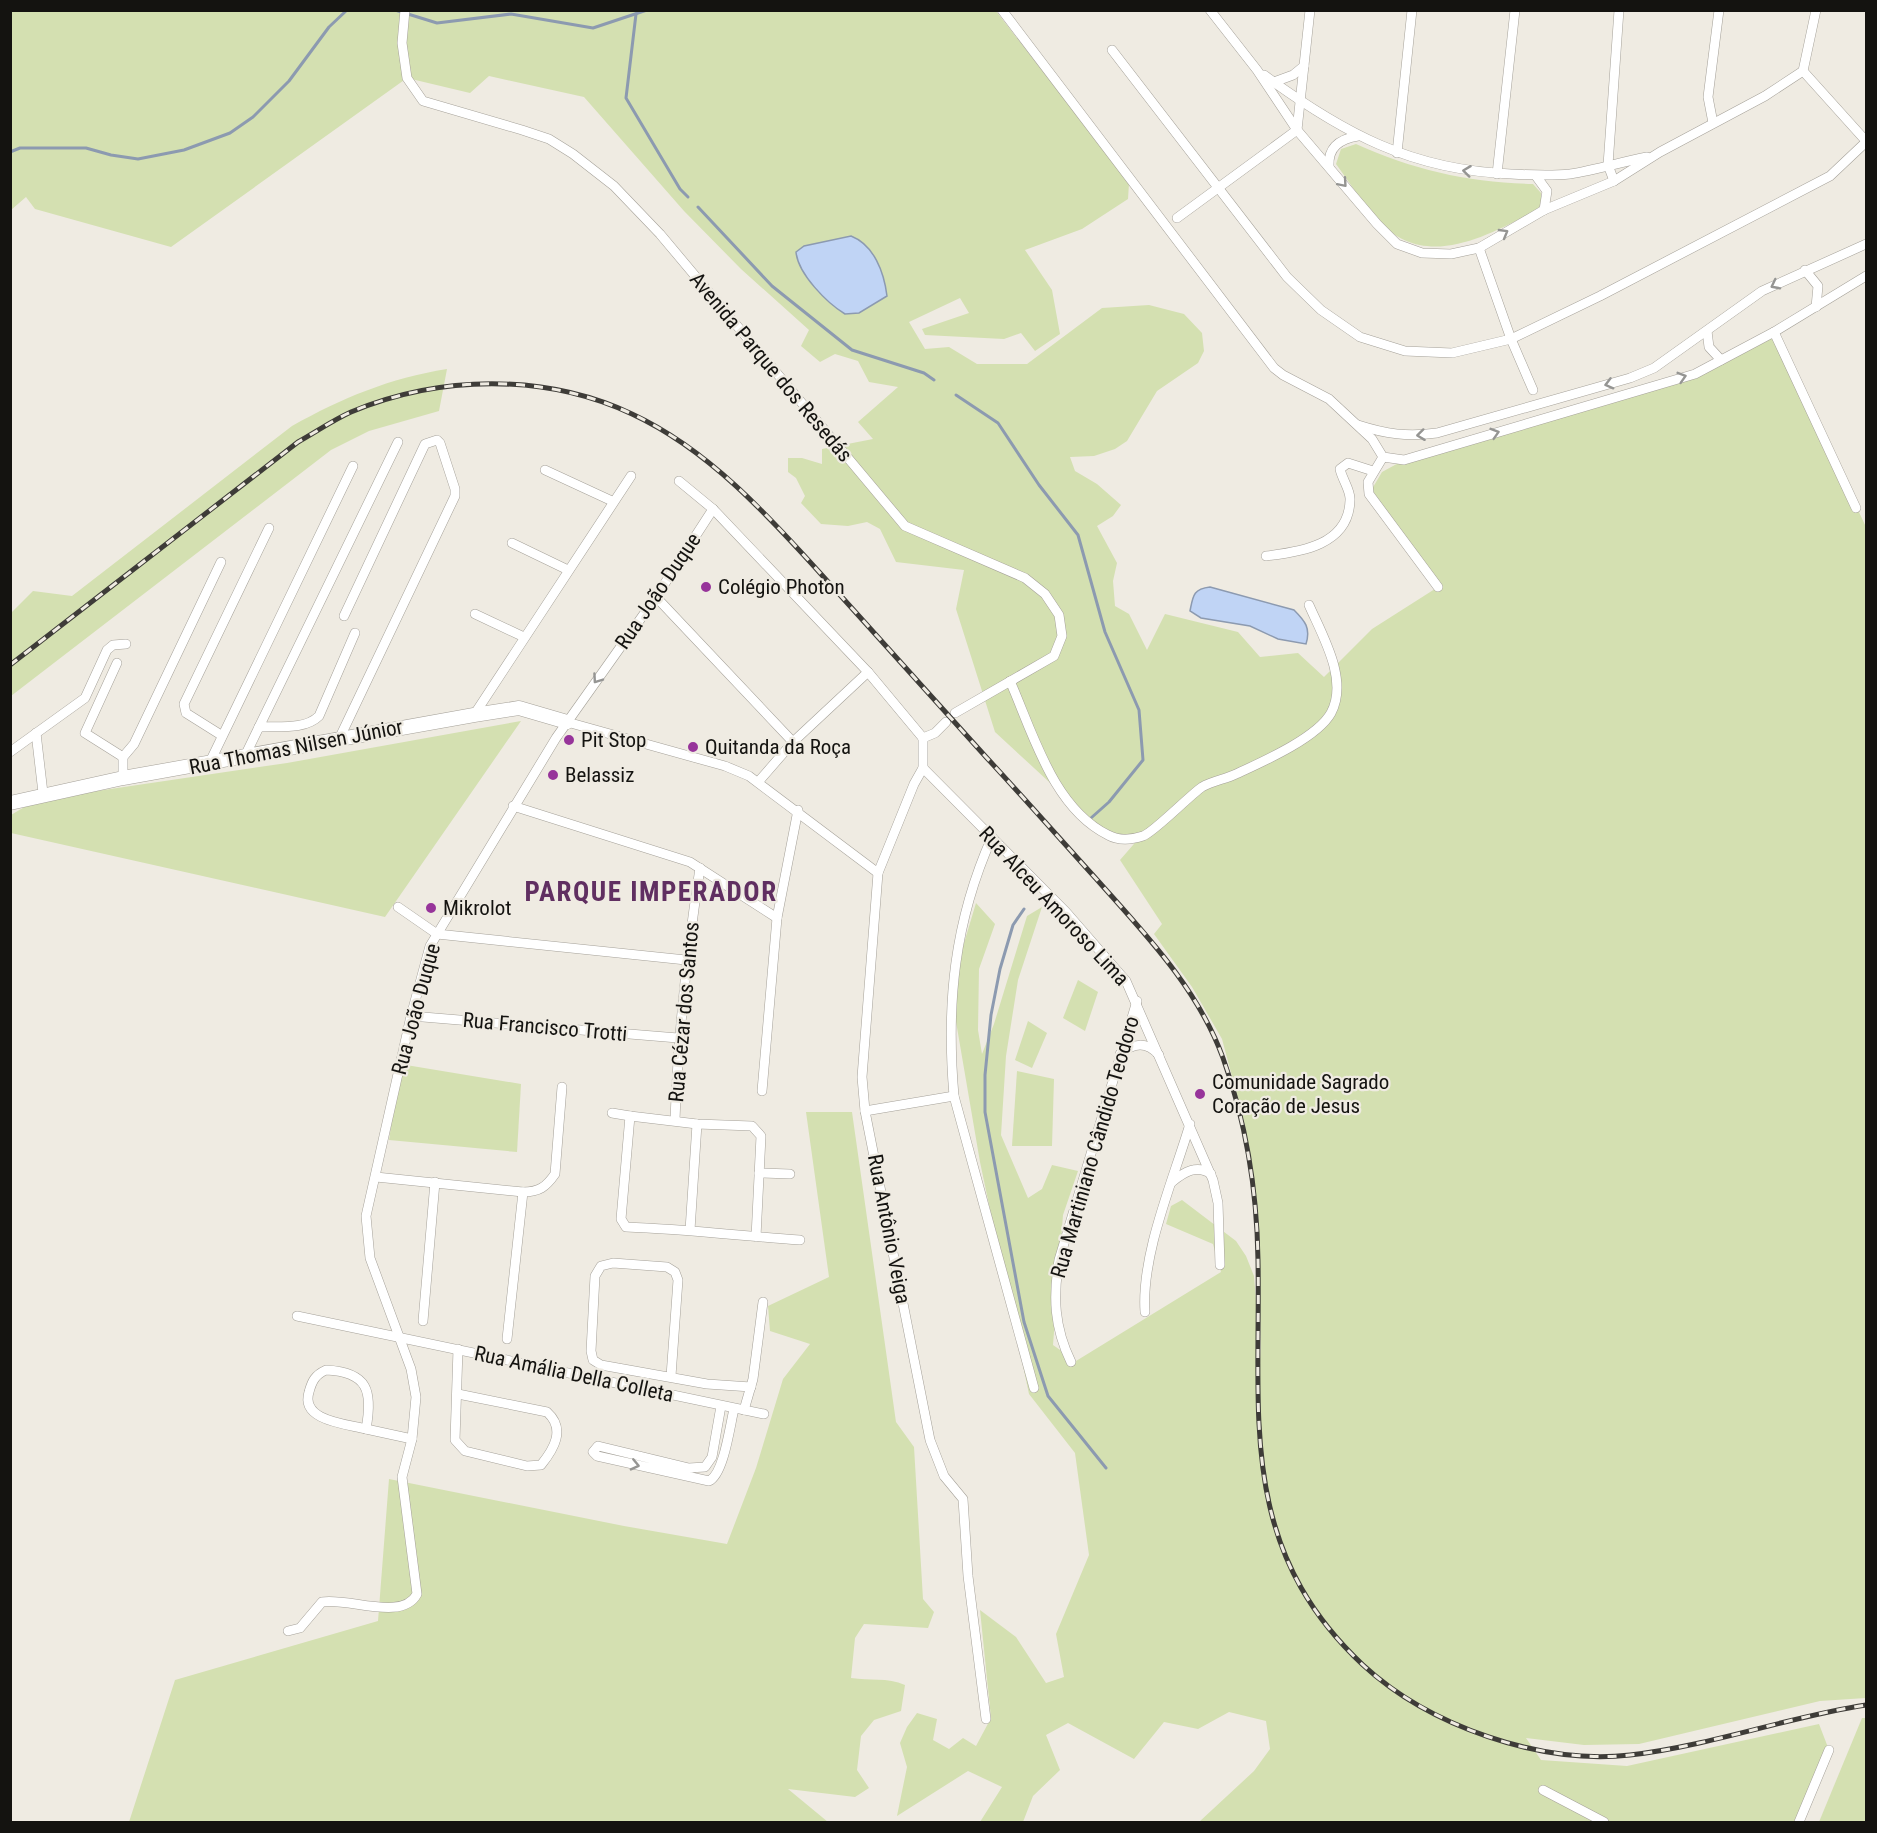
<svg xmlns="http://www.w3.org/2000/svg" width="1877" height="1833" font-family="'Roboto Condensed',sans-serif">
<rect width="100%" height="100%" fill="#efebe2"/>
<!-- green -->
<g fill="#d4e0b1">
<polygon points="10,11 996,11 1129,183 1128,199 1082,229 1025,250 1052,290 1060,334 1035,351 1021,333 1004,339 925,335 922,329 969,313 960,298 909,322 925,349 949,347 977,364 1027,364 1102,308 1149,305 1184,314 1202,333 1204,351 1198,363 1157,391 1127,441 1115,449 1094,456 1070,457 1075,471 1097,484 1121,505 1113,516 1097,526 1117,563 1113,581 1115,606 1129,614 1147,650 1165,614 1238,632 1260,657 1298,653 1324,677 1372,629 1438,587 1369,494 1382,472 1404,460 1695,374 1774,332 1866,527 1866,1698 1820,1701 1639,1744 1584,1745 1526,1738 1541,1760 1627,1766 1819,1724 1829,1750 1795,1822 1199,1822 1254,1771 1270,1749 1266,1721 1229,1712 1198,1729 1164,1722 1134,1759 1068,1723 1046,1735 1060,1770 1033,1796 1023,1822 980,1822 1002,1787 968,1771 897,1816 907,1767 900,1743 907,1727 917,1713 937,1719 933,1740 949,1749 963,1738 976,1746 991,1718 980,1610 1016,1637 1046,1683 1064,1677 1056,1634 1089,1555 1075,1453 1029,1394 980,1162 954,1010 961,953 976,903 995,924 979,969 978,1030 982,1054 994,1024 1027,916 1042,907 1018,980 1006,1056 1001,1135 1028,1198 1042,1189 1052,1165 1078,1171 1063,1215 1053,1345 1076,1361 1221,1272 1213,1244 1166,1224 1171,1206 1182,1200 1236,1241 1246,1256 1254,1276 1261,1360 1258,1210 1244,1121 1222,1039 1192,987 1154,934 1162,924 1120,860 1140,837 1122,838 1099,828 995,732 956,609 964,570 896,562 880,529 867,522 848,526 821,524 801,503 805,496 796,478 788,472 788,458 802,458 822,464 822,449 873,439 858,422 898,387 869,382 858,361 835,354 820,362 801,346 809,330 741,269 684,211 584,97 489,76 470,93 407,78 171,247 35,209 26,197 11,210"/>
<path d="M1356,144C1413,170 1471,183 1533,184L1541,193V204L1537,210C1488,235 1424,273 1377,219C1362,202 1349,182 1336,164L1341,149Z"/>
<path d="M447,369L439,411L369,431L331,450L11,696V613L33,591L72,596L292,426C342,398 390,378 447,369Z"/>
<polygon points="521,721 385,917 11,833 11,815 36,800 287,763"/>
<polygon points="1078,980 1098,992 1085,1031 1063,1018"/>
<polygon points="1028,1021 1047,1033 1032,1068 1015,1060"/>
<polygon points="400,1064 521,1084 517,1152 389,1140"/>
<polygon points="1017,1071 1054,1079 1052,1146 1012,1146"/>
<path d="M806,1112H852L896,1422L914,1447L923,1599L934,1612L928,1628L864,1624L855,1638L851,1678C870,1681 887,1677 905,1685L901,1711L874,1720L861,1736L857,1770L869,1788L855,1797L788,1789L828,1822H129L175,1680L378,1621L389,1479L624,1526L727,1544L756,1468L783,1379L810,1344L770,1331L768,1306L829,1277Z"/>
<polygon points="1862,1718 1866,1718 1866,1822 1819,1822"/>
</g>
<!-- water -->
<g fill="#c0d4f5" stroke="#8c9ab0" stroke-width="1.5">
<path d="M851,236C874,245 884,272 887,296L859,313L845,314C827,303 798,274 796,252L804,246Z"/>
<path d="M1210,587L1294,610C1305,621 1311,628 1306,644L1278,639L1250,626L1201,618L1190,611C1193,596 1193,589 1210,587Z"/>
</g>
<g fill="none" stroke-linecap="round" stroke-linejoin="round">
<!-- stream -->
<g stroke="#8c9ab0" stroke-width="3">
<polyline points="395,10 437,23 511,14 593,28 647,10"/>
<polyline points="636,14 626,98 680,189 688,197"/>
<polyline points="10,152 20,148 86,148 111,155 138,159 184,150 230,133 253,117 289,81 329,27 347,10"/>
<polyline points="698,207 772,286 852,350 924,373 934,380"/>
<polyline points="956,395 998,423 1039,485 1078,535 1105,632 1139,710 1143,760 1109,802 1091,818"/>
<polyline points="1024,909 1013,925 1000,969 991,1015 985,1075 985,1112 1024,1322 1048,1396 1106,1468"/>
</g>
<!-- street casing -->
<g stroke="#a5a199" stroke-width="10">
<g id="street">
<polyline points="405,10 402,43 407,78 423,101 522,130 549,139 573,154 614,186 660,234 905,526 1025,578 1045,594 1059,615 1062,636 1054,656 955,713"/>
<polyline points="1002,10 1274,368 1283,375 1329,399 1372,439 1383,457 1404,460 1695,374 1774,332 1866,276"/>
<polyline points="1210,10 1257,70 1297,130 1377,224 1397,244 1422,253 1451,254 1479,248 1544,210 1614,181 1660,152 1765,96 1803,71"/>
<polyline points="1816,10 1803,71 1866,141"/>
<polyline points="1112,50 1287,277 1321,310 1360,337 1405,351 1452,353 1511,339 1600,296 1830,176 1866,142"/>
<path d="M1264,75C1343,133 1411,170 1511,174C1530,175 1551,176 1570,174C1596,170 1621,162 1647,157"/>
<polyline points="1274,82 1293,75 1304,66"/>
<polyline points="1713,123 1708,97 1719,10"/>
<polyline points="1397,153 1412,10"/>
<path d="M1329,166C1328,147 1340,139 1358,136"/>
<polyline points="1497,174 1515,10"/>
<polyline points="1536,176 1547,191 1544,210"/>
<polyline points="1614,181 1608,165 1619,10"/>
<polyline points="1177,218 1297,130 1310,10"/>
<polyline points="1479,248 1511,339 1533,390"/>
<polyline points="1805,270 1818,286 1816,307"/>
<polyline points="1707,331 1709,347 1721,360"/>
<polyline points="1774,332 1856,508"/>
<path d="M1358,425C1386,434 1407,437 1437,433L1630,378L1654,368L1762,291L1866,244"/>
<polyline points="1383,457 1368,482 1369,494 1438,587"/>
<polyline points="545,470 612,501"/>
<polyline points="679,481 713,509 868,672 923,738"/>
<polyline points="512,543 568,570"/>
<path d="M1266,556C1301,552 1349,545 1350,500C1351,491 1342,479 1340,469L1348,463L1373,471"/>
<polyline points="656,597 793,742"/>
<polyline points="475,614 524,637"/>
<path d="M355,633L319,716C305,730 279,726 259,727L398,442"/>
<polyline points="117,663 85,733 123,757"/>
<path d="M1010,681C1033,733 1053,808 1108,835C1119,841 1131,840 1143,836C1153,833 1189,796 1202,787C1212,781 1226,779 1236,774C1262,762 1317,738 1331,713C1349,680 1322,635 1309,605"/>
<polyline points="474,715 631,476"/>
<polyline points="567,722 725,766 749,776 878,873"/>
<polyline points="36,733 43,793"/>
<polyline points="221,735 186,713 184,704 269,528"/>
<polyline points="340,737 455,496 455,489 440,443 437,440 425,444 344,616"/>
<polyline points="923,738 923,768 914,784 878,873 862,1077 865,1111 930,1440 944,1476 963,1499 968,1576 986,1719"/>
<polyline points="923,738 935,733 946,722"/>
<polyline points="10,752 85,698 107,650 113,645 126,644"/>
<polyline points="245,756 259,727"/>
<polyline points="209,764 353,466"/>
<polyline points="923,768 1066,912 1126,981 1213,1180 1218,1203 1220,1265"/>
<polyline points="123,778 123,757 134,744 221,562"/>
<polyline points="759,781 793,742 868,672"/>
<polyline points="513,806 690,862 777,918"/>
<path d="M992,837C954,922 946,1004 954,1096L1034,1388"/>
<polyline points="398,907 437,934 686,960"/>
<polyline points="411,1016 678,1038"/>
<path d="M1120,1054C1134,1043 1146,1041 1159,1055"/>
<polyline points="762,1091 777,918 798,810"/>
<polyline points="865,1111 954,1096"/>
<polyline points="612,1113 630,1116"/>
<path d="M675,1120C678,1035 687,952 700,868"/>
<polyline points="759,1173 790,1174"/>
<path d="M376,1177L523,1192C539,1192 546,1187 555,1174L562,1087"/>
<path d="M1172,1182C1184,1172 1197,1164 1211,1174"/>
<polyline points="690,1230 697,1124"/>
<path d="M756,1237L761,1136L752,1126L697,1124L630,1116L621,1219L626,1227C685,1229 742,1236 800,1240"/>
<path d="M1145,1312C1141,1254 1173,1181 1190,1124"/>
<polyline points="297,1316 764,1414"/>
<polyline points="423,1321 435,1182"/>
<polyline points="507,1339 523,1192"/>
<path d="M458,1349L455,1440L465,1451L527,1466L541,1465C554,1449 566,1429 547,1412L458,1394"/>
<path d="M1071,1362C1054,1327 1053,1297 1059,1260L1137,1001"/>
<path d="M326,1370C368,1372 373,1391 366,1429C347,1424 300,1421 309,1392C312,1381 315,1375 326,1370Z"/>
<polyline points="671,1376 678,1280 675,1272 667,1267 613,1263 601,1266 595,1276 591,1351 593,1360 601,1365 707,1384 751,1387"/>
<path d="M721,1406L712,1457L705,1467L689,1468L598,1446L593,1452L597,1456L709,1481C724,1474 730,1425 734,1409"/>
<polyline points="744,1410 753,1379 763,1302"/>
<polyline points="366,1429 412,1439"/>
<path d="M288,1631L300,1628L322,1602C348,1597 402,1622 417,1594L402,1477L412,1439L416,1397L411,1369L370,1258L366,1216L411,1016L430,946L556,738L656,597L713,509"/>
<polyline points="1543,1790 1604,1822"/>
<polyline points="1799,1822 1829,1750"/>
</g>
</g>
<!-- secondary casing -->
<g stroke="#a5a199" stroke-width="15">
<polyline id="secondary" points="10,803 123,778 474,715 519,708 567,722"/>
</g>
<!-- street -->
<use href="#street" stroke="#fff" stroke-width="9"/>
<!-- secondary -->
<use href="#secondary" stroke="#fff" stroke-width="14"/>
<!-- rail casing -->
<g stroke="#3e3c38" stroke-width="5">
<path id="rail" d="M10,665L298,442C316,432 333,420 351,412C439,375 545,373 632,414C716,453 779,528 840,595C889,649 937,703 986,757C1024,798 1061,840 1099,882C1147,936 1198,989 1223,1058C1246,1122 1257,1192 1258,1260C1261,1415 1236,1546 1363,1665C1429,1726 1541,1765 1630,1755C1710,1746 1787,1717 1866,1705"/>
</g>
<!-- rail -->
<use href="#rail" stroke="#efebe2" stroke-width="3" stroke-dasharray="9" stroke-linecap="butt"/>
</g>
<!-- one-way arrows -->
<defs><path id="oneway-chevron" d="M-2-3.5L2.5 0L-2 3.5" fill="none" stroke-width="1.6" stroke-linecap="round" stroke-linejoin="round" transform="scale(1.5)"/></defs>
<g stroke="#959593">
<use href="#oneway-chevron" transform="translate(1467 171) rotate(-173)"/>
<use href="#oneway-chevron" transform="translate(1343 183) rotate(49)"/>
<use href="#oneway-chevron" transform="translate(1504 233) rotate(-30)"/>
<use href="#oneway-chevron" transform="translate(1775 285) rotate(153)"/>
<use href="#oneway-chevron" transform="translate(1682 377) rotate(-17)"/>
<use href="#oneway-chevron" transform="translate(1609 384) rotate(165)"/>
<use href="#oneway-chevron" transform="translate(1495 433) rotate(-17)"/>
<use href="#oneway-chevron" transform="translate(1421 435) rotate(173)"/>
<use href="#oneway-chevron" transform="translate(597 679) rotate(125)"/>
<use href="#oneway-chevron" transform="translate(635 1465) rotate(13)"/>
</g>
<!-- markers -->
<g fill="#97349a" stroke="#efebe2" stroke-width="2">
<circle cx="706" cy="587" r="6"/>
<circle cx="569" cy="740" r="6"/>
<circle cx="693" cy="747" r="6"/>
<circle cx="553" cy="775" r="6"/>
<circle cx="431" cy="908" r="6"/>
<circle cx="1200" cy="1094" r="6"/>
</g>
<g text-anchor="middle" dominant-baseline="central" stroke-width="4.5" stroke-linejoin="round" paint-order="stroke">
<!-- street labels -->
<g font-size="21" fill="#141310" stroke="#efebe2">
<text transform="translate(771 367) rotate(50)">Avenida Parque dos Resedás</text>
<text transform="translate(658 591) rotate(-56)">Rua João Duque</text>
<text transform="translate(296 747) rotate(-11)">Rua Thomas Nilsen Júnior</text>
<text transform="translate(1054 906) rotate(47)">Rua Alceu Amoroso Lima</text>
<text transform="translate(416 1009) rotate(-75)">Rua João Duque</text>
<text transform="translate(684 1012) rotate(-85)">Rua Cézar dos Santos</text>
<text transform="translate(545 1027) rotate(5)">Rua Francisco Trotti</text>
<text transform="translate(1095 1147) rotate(-74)">Rua Martiniano Cândido Teodoro</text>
<text transform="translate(889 1229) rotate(79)">Rua Antônio Veiga</text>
<text transform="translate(574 1374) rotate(12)">Rua Amália Della Colleta</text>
</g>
<!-- poi labels -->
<g font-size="21" fill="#141310" stroke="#efebe2" text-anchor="start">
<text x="718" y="587">Colégio Photon</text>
<text x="581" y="740">Pit Stop</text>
<text x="705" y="747">Quitanda da Roça</text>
<text x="565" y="775">Belassiz</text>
<text x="443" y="908">Mikrolot</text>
<text x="1212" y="1082">Comunidade Sagrado<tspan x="1212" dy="24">Coração de Jesus</tspan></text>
</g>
<!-- district labels -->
<g font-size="27" font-weight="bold" letter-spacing="1.5" fill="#602f61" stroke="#efebe2">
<text x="651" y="892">PARQUE IMPERADOR</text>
</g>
</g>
<!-- border -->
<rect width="1877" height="1833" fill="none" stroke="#141310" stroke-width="24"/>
</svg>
